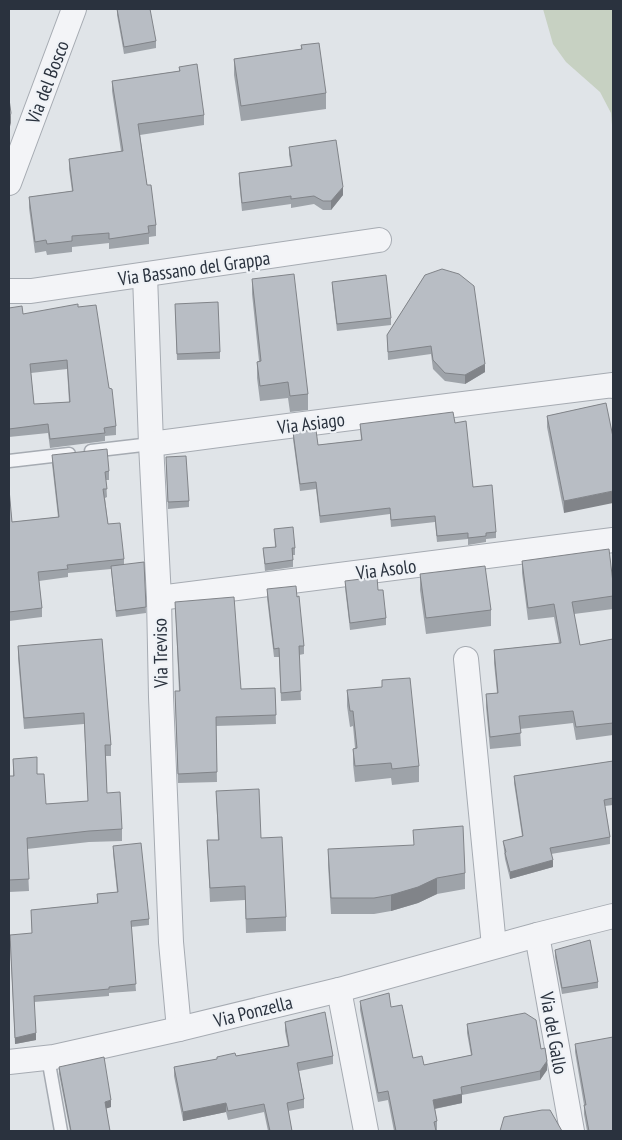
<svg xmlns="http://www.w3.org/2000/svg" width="622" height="1140" font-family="'PT Sans Narrow',sans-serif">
<rect width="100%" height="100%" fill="#e0e4e8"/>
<!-- green -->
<polygon fill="#c7d1c2" points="543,9 613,9 613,137 611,113 600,92 566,62 553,44"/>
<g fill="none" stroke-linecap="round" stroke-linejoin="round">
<!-- service casing -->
<g stroke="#a6abb2" stroke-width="15">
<g id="service">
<polyline points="91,451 151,444"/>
<polyline points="9,461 69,454"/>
<polyline points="48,1058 61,1131"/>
</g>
</g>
<!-- minor casing -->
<g stroke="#a6abb2" stroke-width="26">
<g id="minor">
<polyline points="9,183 74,9"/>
<polyline points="145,275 151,444 159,598 161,697 171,942 179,1029"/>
<polyline points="9,291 31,291 379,240"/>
<polyline points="151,444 288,426 613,385 613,386"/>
<polyline points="159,598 613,540"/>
<polyline points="466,659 494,946"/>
<polyline points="537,935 572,1131"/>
<polyline points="339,990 366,1131"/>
<polyline points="9,1062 54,1057 179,1029 339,990 537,935 613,916"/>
</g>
</g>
<!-- service -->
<use href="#service" stroke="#f3f4f7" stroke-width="12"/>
<!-- minor -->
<use href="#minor" stroke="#f3f4f7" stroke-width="24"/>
</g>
<!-- wall -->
<g fill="#9ea3a9" fill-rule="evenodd">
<polygon points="117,9 156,41 156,48 124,54 117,15"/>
<polygon points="301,45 326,93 326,109 241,121 234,75 234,59 301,49"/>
<polygon points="179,67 204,115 204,125 140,135 147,185 156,225 156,236 149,237 149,244 109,249 109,243 72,247 72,252 47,255 46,251 35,253 29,208 29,197 72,191 69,169 69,159 121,151 112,91 112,81 179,71"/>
<polygon points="289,147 343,195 331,210 323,210 314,204 291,208 291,204 242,211 239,182 239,173 291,166 289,155"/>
<polygon points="425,275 485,372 465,384 445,381 433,369 431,354 388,360 387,335"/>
<polygon points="252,279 308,394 308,410 290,412 288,398 260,401 257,378 257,362 259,361 252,294"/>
<polygon points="332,282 391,318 391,325 337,331 332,288"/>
<polygon points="175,304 220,352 220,359 177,360"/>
<path d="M9,308L23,314L109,388L116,426V435L105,436V441L50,448L48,433L9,437ZM67,369L69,402L34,404L31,373Z"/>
<polygon points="606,403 564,513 547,427 547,416"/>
<polygon points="455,423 473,487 496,532 496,538 486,539 486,542 468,545 468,539 437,542 435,522 391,527 390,514 320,523 316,489 300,491 293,439 293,432 318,445 361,440 360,424"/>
<polygon points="52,455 109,471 109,480 106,480 107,497 105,498 108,524 124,559 124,565 144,562 146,613 116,617 111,569 68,573 68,577 39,581 42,608 42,617 9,621 9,489 12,522 58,517 52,464"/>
<polygon points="166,464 189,501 189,507 168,509"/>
<polygon points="274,529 295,548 295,555 293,555 293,567 265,571 263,548 275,547"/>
<polygon points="522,561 613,583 613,609 574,614 580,645 613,639 613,735 576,740 573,723 520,729 521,746 490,749 486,707 486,694 497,693 494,663 494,650 559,643 554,617 528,620 522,573"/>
<polygon points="420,574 491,610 491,626 426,634 420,590"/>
<polygon points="345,581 378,590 386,618 386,625 350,630 345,588"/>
<polygon points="267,589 304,646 304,654 299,655 301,700 281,701 279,657 274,657 267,598"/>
<polygon points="175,602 241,689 275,688 276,724 216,726 217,782 178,783 175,691 179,691"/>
<polygon points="102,639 111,745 111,756 106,756 107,793 122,829 122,841 89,842 27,849 29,891 9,892 9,776 13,776 13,759 46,804 88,801 84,724 24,729 18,658 18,646"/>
<polygon points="347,690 419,766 419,782 392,785 391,778 355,782 353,764 353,749 355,748 353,726 350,727 347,706"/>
<polygon points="613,761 613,805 605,806 610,837 610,844 551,854 553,867 510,879 505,859 503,841 522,836 514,783 514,776"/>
<polygon points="216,791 261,838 286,917 286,931 246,933 245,900 210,902 207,840 218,840"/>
<polygon points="113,846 149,919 149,925 131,927 136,991 109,993 109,996 34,1002 36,1040 15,1044 10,941 32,933 31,910 97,903 97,894 117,892 113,853"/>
<polygon points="328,849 465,873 465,889 437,894 418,903 391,911 374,914 331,914 328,865"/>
<polygon points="555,950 598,982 598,988 562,994 555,957"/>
<polygon points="360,1001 391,1007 413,1058 424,1065 471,1055 467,1033 467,1024 541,1049 547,1070 540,1080 462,1095 462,1103 435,1109 437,1121 437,1130 435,1130 436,1131 394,1131 388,1100 378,1102 360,1010"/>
<polygon points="285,1022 333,1056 333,1064 299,1071 304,1099 304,1108 288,1111 292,1131 268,1131 264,1112 228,1120 226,1112 183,1121 174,1076 174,1067 236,1056 288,1046 285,1031"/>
<polygon points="575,1044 613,1131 587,1131 584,1114 584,1105 575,1052"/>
<polygon points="59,1067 111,1107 106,1108 110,1131 70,1131 59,1074"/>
</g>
<!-- shaded-wall -->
<g fill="#818489">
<polygon points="11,113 11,123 9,130 9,120"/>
<polygon points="343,187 343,195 331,210 331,201"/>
<polygon points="485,364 485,372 465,384 465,375"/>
<polygon points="613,491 613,503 564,513 564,501"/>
<polygon points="553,860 553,867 510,879 510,872"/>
<polygon points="437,878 437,894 418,903 391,911 391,895"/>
<polygon points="36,1033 36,1040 15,1044 15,1038"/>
<polygon points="547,1061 547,1070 540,1080 540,1071"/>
<polygon points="462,1094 462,1103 433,1109 433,1100"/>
<polygon points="111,1100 111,1107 105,1109 105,1102"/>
<polygon points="226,1103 226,1112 183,1121 183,1112"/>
</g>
<!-- building -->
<g fill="#b8bdc4" stroke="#818489" fill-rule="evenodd">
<polygon points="117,9 150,9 156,41 124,47"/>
<polygon points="319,43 326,93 241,106 234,59 302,49 301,45"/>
<polygon points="197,64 204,115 138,124 147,185 151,185 156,225 148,226 149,233 109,239 109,233 72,236 72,241 47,244 46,240 35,242 29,197 73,191 69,159 123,151 112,81 180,71 179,67"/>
<polygon points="9,99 11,113 9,120"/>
<polygon points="336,140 343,187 331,201 323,201 314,196 291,199 291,196 242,203 239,173 292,166 289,147"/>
<polygon points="442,269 459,274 474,286 485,364 465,375 445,373 433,360 431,346 388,352 387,335 425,275"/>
<polygon points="294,274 308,394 290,396 288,382 260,386 257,362 261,361 252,279"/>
<polygon points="386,275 391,318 337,324 332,282"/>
<polygon points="218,302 220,352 177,354 175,304"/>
<path d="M78,304V307L96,305L109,388L112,389L116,426L104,428L105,433L50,439L48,424L9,429V308L22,306L23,314ZM67,360L70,402L34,404L30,364Z"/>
<polygon points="606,403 613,437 613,491 564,501 547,416"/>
<polygon points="453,412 455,423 466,421 473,487 492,485 496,532 486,533 486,536 468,538 468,533 437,536 435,516 391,520 390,508 320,516 316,482 300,484 293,432 316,430 318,445 362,440 360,424"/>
<polygon points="107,449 109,471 105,472 107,489 103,489 108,524 120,523 124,559 67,565 68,569 38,572 42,608 9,612 9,489 12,522 59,517 52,455"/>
<polygon points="186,456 189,501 168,502 166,457"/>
<polygon points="293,527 295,548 292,548 293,560 265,564 263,548 276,547 274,529"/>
<polygon points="609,549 613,583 613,596 572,602 580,645 613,639 613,723 576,727 573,711 519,716 521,733 490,737 486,694 498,693 494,650 561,643 554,604 528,608 522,561"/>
<polygon points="144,562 146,607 116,611 111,566"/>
<polygon points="485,566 491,610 426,618 420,574"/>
<polygon points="377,577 378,590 383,590 386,618 350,623 345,581"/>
<polygon points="296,586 297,597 299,596 304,646 299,646 301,691 281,693 279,648 274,649 267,589"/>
<polygon points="234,597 241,689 275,688 276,715 216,717 217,772 178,774 175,691 180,691 175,602"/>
<polygon points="102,639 111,745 105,745 107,793 120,792 122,829 89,831 27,838 29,879 9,880 9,776 14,776 13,759 37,757 37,774 44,774 46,804 88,801 84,713 24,718 18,646"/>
<polygon points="410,678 419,766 392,769 391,763 355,766 353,749 357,748 353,711 350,711 347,690 382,687 382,680"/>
<polygon points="613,761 613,798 604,800 610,837 550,848 553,860 510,872 505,853 506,852 503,841 523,836 514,776"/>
<polygon points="259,789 261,838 282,837 286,917 246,919 245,886 210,888 207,840 219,840 216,791"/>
<polygon points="463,826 465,873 437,878 418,887 391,895 374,898 331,898 328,849 414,845 413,830"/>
<polygon points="141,843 149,919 131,921 136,984 109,987 109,989 34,996 36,1033 15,1038 10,935 32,933 31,910 98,903 97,894 118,892 113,846"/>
<polygon points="590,940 598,982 562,988 555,950"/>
<polygon points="389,993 391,1007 402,1005 413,1058 422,1056 424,1065 472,1055 467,1024 525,1013 536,1020 541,1049 545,1048 547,1061 540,1071 461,1087 462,1094 433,1100 437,1121 434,1122 436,1131 396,1131 388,1091 378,1093 360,1001"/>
<polygon points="325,1012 333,1056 297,1063 304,1099 287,1103 292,1131 270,1131 264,1104 228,1111 226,1103 183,1112 174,1067 217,1059 217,1057 235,1053 236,1056 289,1046 285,1022"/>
<polygon points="613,1037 613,1131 589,1131 584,1105 586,1105 575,1044"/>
<polygon points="104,1057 111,1100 105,1102 110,1131 71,1131 59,1067"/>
<polygon points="542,1110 550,1110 562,1131 500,1131 504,1117"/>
</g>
<g text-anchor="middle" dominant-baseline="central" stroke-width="4.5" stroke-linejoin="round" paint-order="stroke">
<!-- street labels -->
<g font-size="19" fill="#2a323e" stroke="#eff2f6">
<text transform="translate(47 82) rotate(-69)">Via del Bosco</text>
<text transform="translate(194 268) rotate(-8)">Via Bassano del Grappa</text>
<text transform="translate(311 423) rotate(-7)">Via Asiago</text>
<text transform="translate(386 569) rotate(-7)">Via Asolo</text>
<text transform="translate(160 653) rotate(-91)">Via Treviso</text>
<text transform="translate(253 1011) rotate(-14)">Via Ponzella</text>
<text transform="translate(554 1033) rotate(80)">Via del Gallo</text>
</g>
</g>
<!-- border -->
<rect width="622" height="1140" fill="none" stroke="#2a323e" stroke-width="20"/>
</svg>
